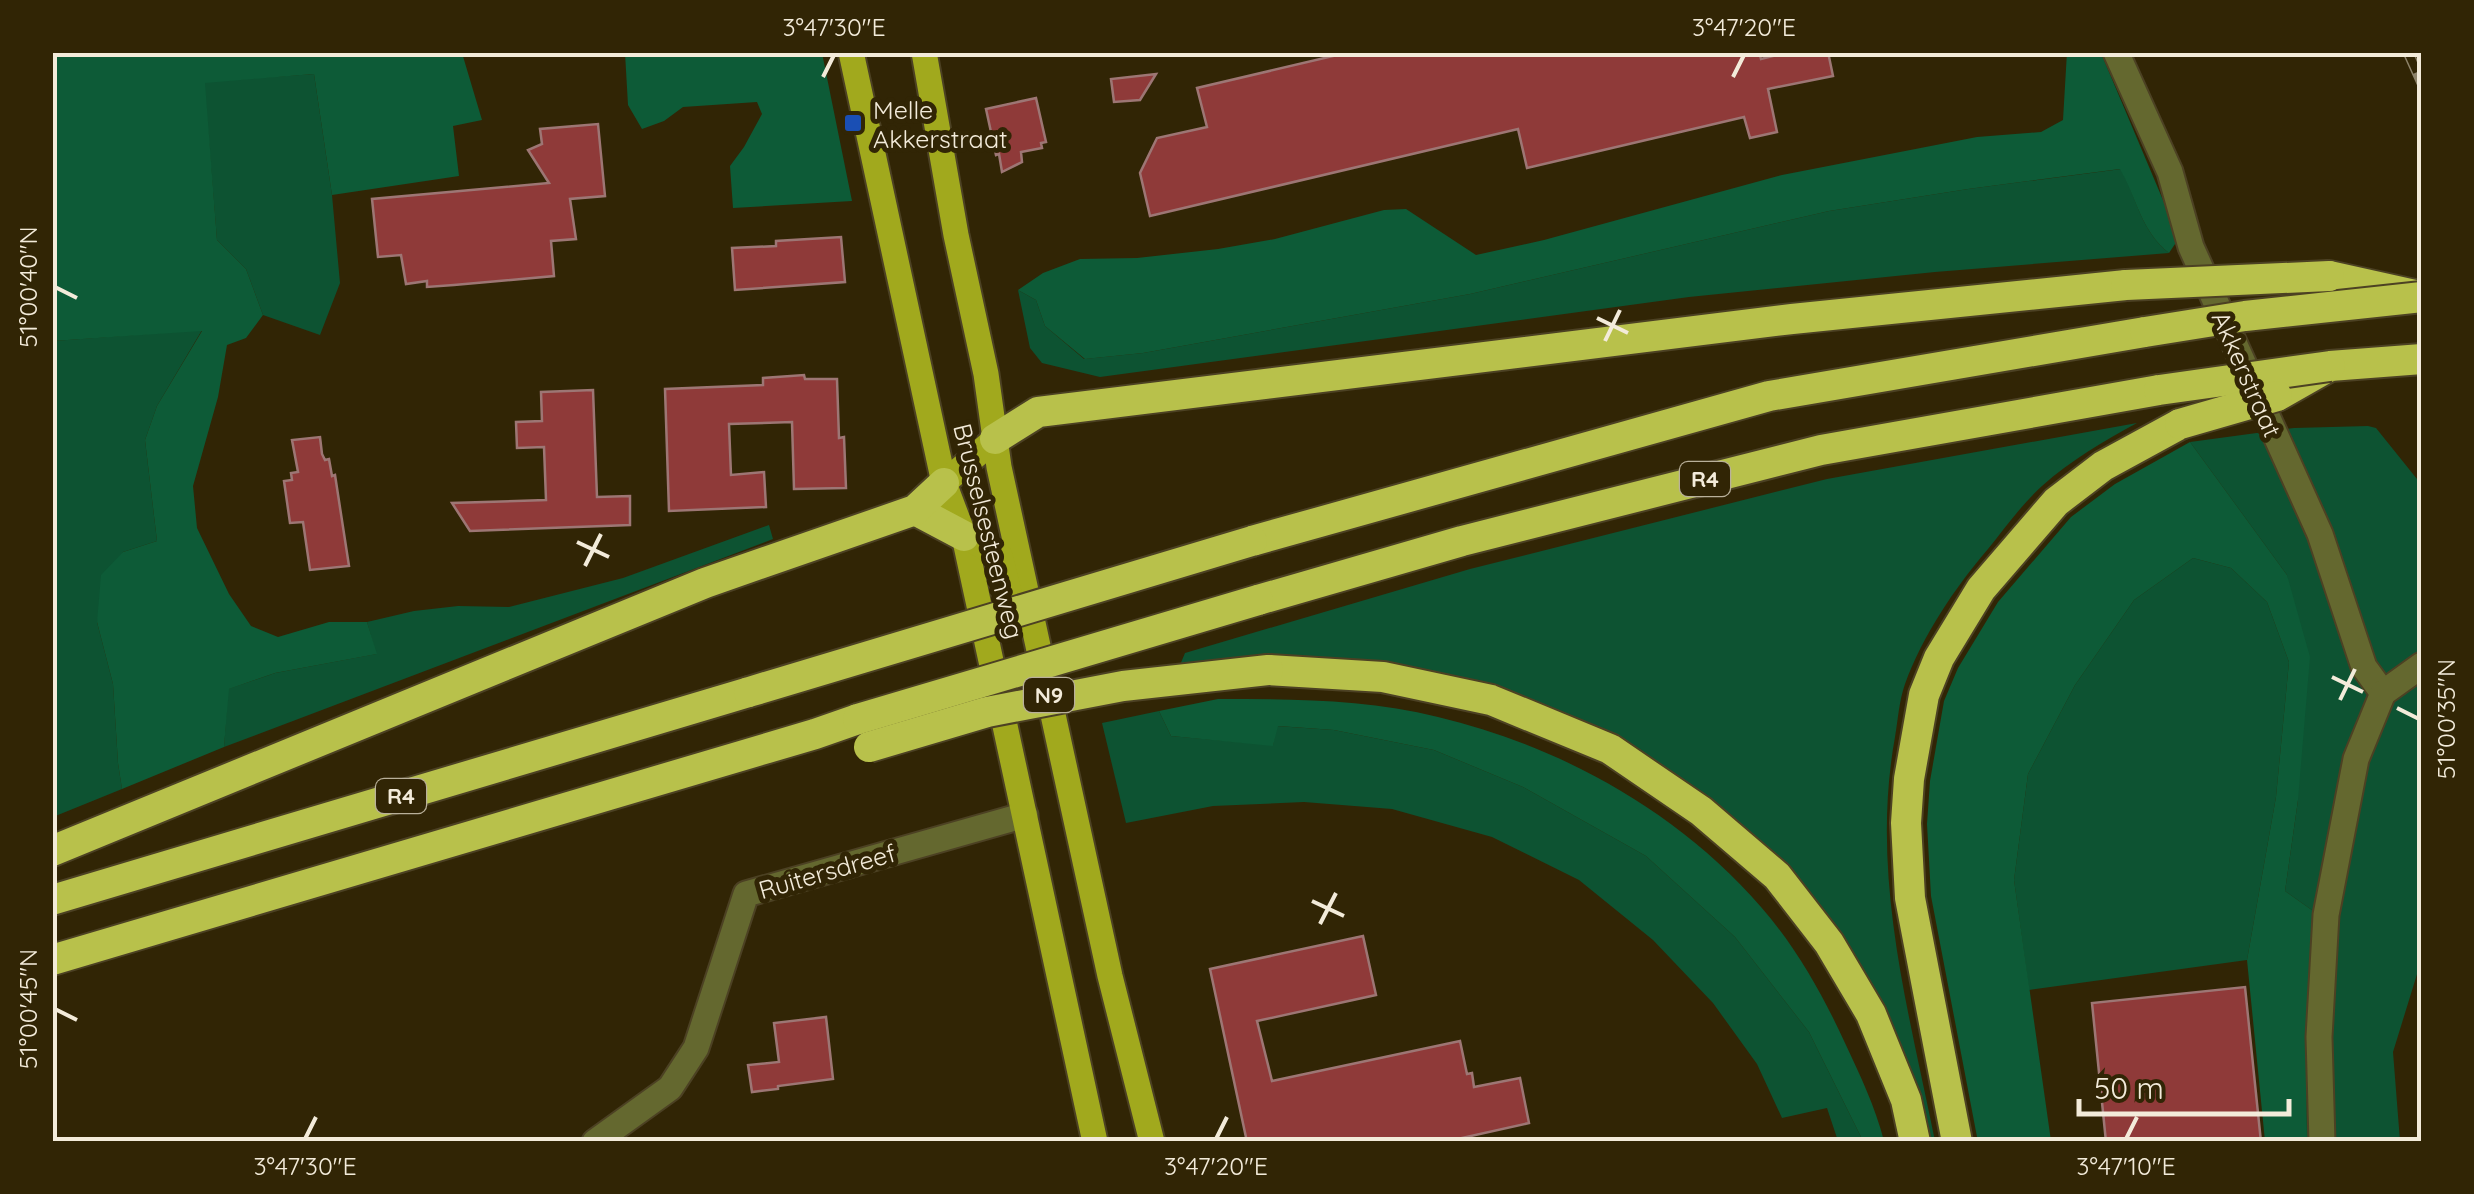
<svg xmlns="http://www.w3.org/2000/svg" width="2474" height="1194" font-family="Quicksand,sans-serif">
<rect width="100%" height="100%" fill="#312505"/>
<!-- green -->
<g fill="#0d5332">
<polygon points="314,74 332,195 340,283 320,335 263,315 246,269 217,240 204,82"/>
<path d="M2121,169C2137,199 2141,231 2169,253L1935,272L1689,297L1100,377L1042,363L1030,348L1018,290L1036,300L1045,326L1084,359L1143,353L1470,294L1829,211L1968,189Z"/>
<polygon points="202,330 157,406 145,440 157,541 123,552 97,622 113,684 118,763 122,789 53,817 53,341"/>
<path d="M2137,423C2104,441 2071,460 2042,486C2022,504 2005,528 1988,549C1954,589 1923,635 1905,684C1899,701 1898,720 1895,737C1870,875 1908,1007 1935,1141H1930L1920,1096L1788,867L1710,799L1617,736L1495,686L1385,662L1268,656L1180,665L1185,653L1470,569L1827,479Z"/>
<polygon points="2368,426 2376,428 2421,484 2422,958 2393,1052 2400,1141 2307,1141 2306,1037 2316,913 2285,891 2298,800 2287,575 2190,442 2294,428"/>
<polygon points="769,525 773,539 224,747 228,689 275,673 376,654 367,622 414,611 458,606 509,607 623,578"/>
<polygon points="2193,558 2231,568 2267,602 2289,662 2276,797 2247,960 2029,990 2014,880 2028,774 2075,685 2134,600"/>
<polygon points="1159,711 1171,736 1273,745 1277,726 1334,730 1434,750 1523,787 1646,856 1735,937 1809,1032 1863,1141 1838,1141 1827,1108 1782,1118 1757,1064 1713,1003 1653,940 1579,880 1492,837 1392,809 1304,802 1213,806 1126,823 1102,723"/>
</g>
<!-- forest -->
<g fill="#0d5b37">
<polygon points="53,52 462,53 482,120 453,126 459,176 332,195 314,74 205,83 217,240 246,269 263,315 246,338 227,345 218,397 193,486 197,528 229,594 251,626 278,637 329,622 367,622 377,654 275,673 229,689 224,747 122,789 118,763 113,684 97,622 101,575 123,552 157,541 145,440 157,406 202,331 53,341"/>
<path d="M2067,52L2101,53L2179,238L2169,253C2141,231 2137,199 2120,169L1968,189L1829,211L1470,294L1143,353L1085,359L1045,326L1036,300L1018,290L1043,273L1080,259L1137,258L1218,249L1275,239L1384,210L1406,209L1476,255L1544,240L1782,175L1977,137L2041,132L2063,120Z"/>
<polygon points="625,53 822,53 852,201 733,208 730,166 744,147 762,114 757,102 683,107 664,121 642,129 628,105"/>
<polygon points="2190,442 2287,575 2310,657 2298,800 2285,891 2316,913 2306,1037 2307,1141 2265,1141 2247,960 2276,797 2289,662 2267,602 2231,568 2193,558 2134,600 2075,685 2028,774 2014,880 2051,1141 1978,1142 1931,896 1927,824 1930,781 1944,701 1958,668 1998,602 2071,517 2115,484"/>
<path d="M1218,699C1292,699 1366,699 1438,717C1560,746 1678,811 1761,907C1796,947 1823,995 1845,1043C1860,1075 1875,1106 1884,1141H1863L1809,1032L1735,937L1646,856L1523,787L1434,750L1334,730L1278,726L1273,746L1171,736L1159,711Z"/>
</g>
<!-- building -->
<g fill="#8f3a39" stroke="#9d7674" stroke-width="2.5">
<polygon points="1350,52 1759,52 1761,59 1789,52 1828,52 1833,76 1768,89 1777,132 1750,138 1744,117 1527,168 1518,129 1150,216 1140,173 1157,138 1207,127 1197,88"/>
<polygon points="1156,74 1140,100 1114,102 1111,79"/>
<polygon points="1036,98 1046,142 1041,143 1042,148 1021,152 1022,162 1002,172 999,154 996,155 986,109"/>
<polygon points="598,124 605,196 570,199 576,239 551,241 554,276 454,285 427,287 427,281 406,284 401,255 378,257 372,199 549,183 528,150 542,144 540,129"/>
<polygon points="841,237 845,282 735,290 732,248 776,246 776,241"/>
<polygon points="804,375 805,379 837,379 839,438 844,437 846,488 794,489 792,422 729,424 731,475 764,472 766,507 669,511 665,389 763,385 763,378"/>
<polygon points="593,390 597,497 630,496 630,525 470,531 452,503 546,500 544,447 517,448 516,422 542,421 541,392"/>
<polygon points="320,437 322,454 325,460 329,459 332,476 335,475 349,566 310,570 303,522 290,523 284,481 292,480 291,473 298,472 292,440"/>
<polygon points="1363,936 1376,995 1257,1021 1272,1081 1460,1041 1467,1074 1472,1073 1474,1087 1520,1078 1529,1123 1444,1142 1247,1142 1210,969"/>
<polygon points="2245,987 2261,1142 2106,1142 2092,1003"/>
<polygon points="826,1017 833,1079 778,1086 778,1089 752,1092 748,1065 779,1062 774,1023"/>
</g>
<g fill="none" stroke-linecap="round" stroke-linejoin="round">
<!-- minor casing -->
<g stroke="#4c4123" stroke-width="29">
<g id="minor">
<polyline points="2116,52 2170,172 2191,247 2320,534 2364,667 2383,693"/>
<polyline points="595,1142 670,1088 696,1048 746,894 1025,815"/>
<polyline points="2322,1142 2319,1037 2326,915 2356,759 2383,693 2422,665"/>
</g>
</g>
<!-- primary casing -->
<g stroke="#4c4123" stroke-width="29">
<g id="primary">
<polyline points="851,52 944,483 964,536 1095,1142"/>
<polyline points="924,52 956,235 986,374 999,467 1110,976 1152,1142"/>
<polyline points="944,483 995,439"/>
<polyline points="964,536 1000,556 1010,596"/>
</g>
</g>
<!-- motorway casing -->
<g stroke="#4c4123" stroke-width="34">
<g id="motorway">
<polyline points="2329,276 2419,296"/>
<polyline points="2277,396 2330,366 2422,359"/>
<polyline points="995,439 1038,412 1792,319 2126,285"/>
<polyline points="915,510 964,536"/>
<polyline points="1252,541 1769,396 2145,332"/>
<polyline points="1258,600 1462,541 1821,450 2159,390"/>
<polyline points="1268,670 1383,677 1491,700 1610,749 1701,811 1777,876 1829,943 1871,1014 1906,1100 1915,1142"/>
<polyline points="52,851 705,583 915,510 944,483"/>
<polyline points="52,900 749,692"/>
<polyline points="52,960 815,734 858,719"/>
<polyline points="1957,1142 1910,898 1906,823 1909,779 1924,695 1939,658 1981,589 2056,502 2103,466 2180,424"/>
</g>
</g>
<!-- minor -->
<use href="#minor" stroke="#64682f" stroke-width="25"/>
<!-- primary -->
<use href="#primary" stroke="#a1a91d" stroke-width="25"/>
<!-- motorway -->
<use href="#motorway" stroke="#b8c14b" stroke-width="30"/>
<!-- rail casing -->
<g stroke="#8d836a" stroke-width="11">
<polyline id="rail" points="2408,52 2422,83"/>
</g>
<!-- rail -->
<use href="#rail" stroke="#312505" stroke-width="8" stroke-dasharray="22" stroke-linecap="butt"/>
<!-- motorway-bridge casing -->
<g stroke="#4c4123" stroke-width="34" stroke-linecap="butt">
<g id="motorway-bridge">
<polyline points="2126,285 2329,276"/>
<polyline points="2145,332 2245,316 2422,297"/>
<polyline points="2159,390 2330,366"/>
<polyline points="2180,424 2277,396"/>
<polyline points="749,692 1252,541"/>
<polyline points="858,719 1258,600"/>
<polyline points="869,747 987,712 1123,686 1268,670"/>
</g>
</g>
<!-- motorway-bridge -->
<use href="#motorway-bridge" stroke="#b8c14b" stroke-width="30"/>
</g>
<!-- ticks -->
<path fill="none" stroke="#f3ebda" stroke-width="4" d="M823,77L834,55M1733,77L1744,55M55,287L77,298M1597,318L1628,333M1605,341L1620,310M577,542L609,557M585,566L601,534M2332,677L2363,692M2340,700L2355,669M2397,708L2419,719M1312,901L1344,916M1320,924L1336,893M55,1009L77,1020M305,1139L316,1117M1216,1139L1227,1117M2126,1139L2137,1117"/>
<!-- markers -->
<rect fill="#1a4fb4" stroke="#312505" stroke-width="4" x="843" y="113" width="20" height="20" rx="5"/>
<g text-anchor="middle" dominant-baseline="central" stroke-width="10" stroke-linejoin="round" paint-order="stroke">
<!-- shield labels -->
<g fill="#312505" stroke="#b9b09a" stroke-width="2.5">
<rect x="1680" y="462" width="50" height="34" rx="8"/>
<rect x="1024" y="678" width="50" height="34" rx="8"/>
<rect x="376" y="779" width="50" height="34" rx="8"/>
</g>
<g font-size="22" font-weight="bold" fill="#f3ebda">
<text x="1705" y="479">R4</text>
<text x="1049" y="695">N9</text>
<text x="401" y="796">R4</text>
</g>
<!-- poi labels -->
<g font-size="25" fill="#f3ebda" stroke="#312505" text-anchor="start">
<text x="873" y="109">Melle<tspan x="873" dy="29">Akkerstraat</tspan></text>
</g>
<!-- street labels -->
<g font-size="25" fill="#f3ebda" stroke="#312505">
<text transform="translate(2247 374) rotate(66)">Akkerstraat</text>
<text transform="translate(989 531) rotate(76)">Brusselsesteenweg</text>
<text transform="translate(827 871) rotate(-16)">Ruitersdreef</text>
</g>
</g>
<!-- border -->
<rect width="2474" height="1194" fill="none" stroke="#312505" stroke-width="110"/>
<!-- scale -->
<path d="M2079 1099v15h210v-15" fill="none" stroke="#f3ebda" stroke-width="5"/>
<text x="2094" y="1099" font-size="30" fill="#f3ebda" stroke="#312505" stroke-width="8" paint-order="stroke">50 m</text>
<rect x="55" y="55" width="2364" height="1084" fill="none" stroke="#f3ebda" stroke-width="4"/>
<g font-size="25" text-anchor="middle" fill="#f3ebda">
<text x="834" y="36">3°47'30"E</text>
<text x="1744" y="36">3°47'20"E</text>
<text transform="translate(28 287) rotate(-90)" y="9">51°00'40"N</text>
<text transform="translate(2446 719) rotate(-90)" y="9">51°00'35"N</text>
<text transform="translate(28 1009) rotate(-90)" y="9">51°00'45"N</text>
<text x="305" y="1175">3°47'30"E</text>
<text x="1216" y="1175">3°47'20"E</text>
<text x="2126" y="1175">3°47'10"E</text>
</g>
</svg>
